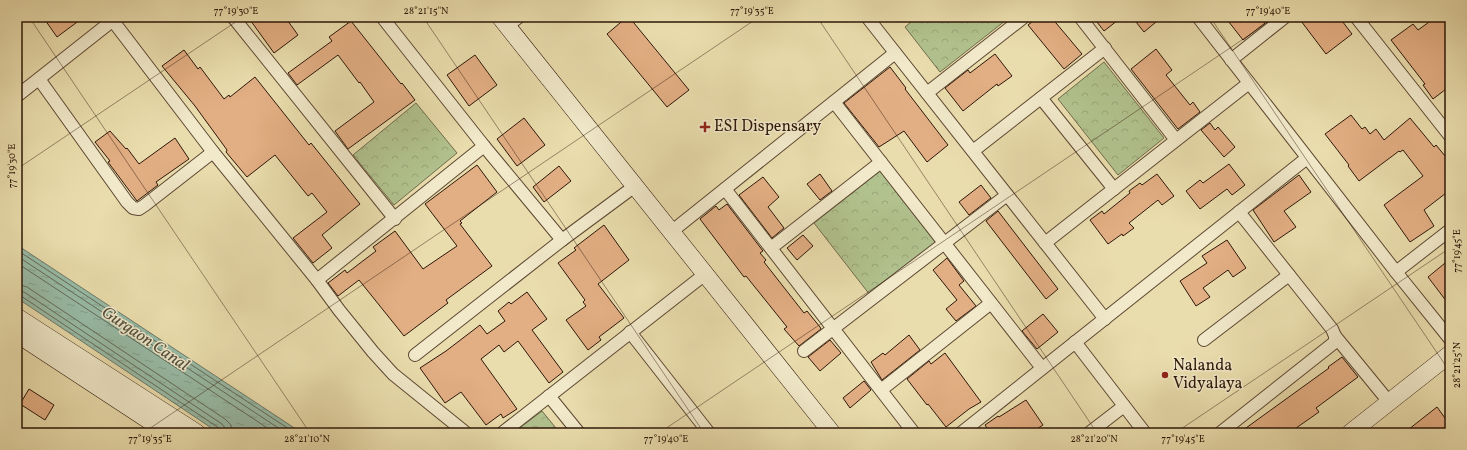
<svg xmlns="http://www.w3.org/2000/svg" width="1467" height="450" font-family="Vollkorn,serif">
<defs>
<pattern id="park-crowns" width="20" height="18" patternUnits="userSpaceOnUse"><rect width="20" height="18" fill="#b1c28e"/><path d="M2 6a3 3 0 1 1 6 0M12 15a3 3 0 1 1 6 0" fill="none" stroke="#99a679"/></pattern>
<pattern id="water-ripples" width="26" height="14" patternUnits="userSpaceOnUse"><rect width="26" height="14" fill="#98bca8"/><path d="M2 4q2-2 4 0t4 0M15 11q2-2 4 0t4 0" fill="none" stroke="#83a18f"/></pattern>
</defs>
<rect width="100%" height="100%" fill="#eaddad"/>
<filter id="stains"><feTurbulence type="fractalNoise" baseFrequency=".005" numOctaves="4"/><feColorMatrix values="0 0 0 0 .2 0 0 0 0 .09 0 0 0 0 .02 0 0 0 .5 -.17"/></filter>
<radialGradient id="worn" r=".72"><stop offset=".6" stop-color="#630" stop-opacity="0"/><stop offset="1" stop-color="#630" stop-opacity=".3"/></radialGradient>
<!-- park -->
<g fill="url(#park-crowns)" stroke="#706c4c">
<polygon points="917,17 1010,17 940,72 905,27"/>
<polygon points="1104,62 1164,138 1118,175 1058,99"/>
<polygon points="416,103 457,153 394,205 353,155"/>
<polygon points="880,171 936,243 870,295 814,223"/>
<polygon points="542,411 560,433 513,433"/>
</g>
<!-- water -->
<polygon fill="url(#water-ripples)" stroke="#6e7a68" points="17,245 302,433 219,433 17,298"/>
<g fill="none" stroke-linecap="round" stroke-linejoin="round">
<!-- shore -->
<g stroke="#636a58" stroke-width="1">
<polyline points="17,250 295,433"/>
<polyline points="17,256 286,433"/>
<polyline points="17,263 275,433"/>
<polyline points="17,284 27,287 225,419 231,425 232,433"/>
<polyline points="17,290 24,292 222,424 225,428 226,433"/>
<polyline points="17,295 21,296 219,428 221,433"/>
</g>
</g>
<!-- building -->
<g fill="#e2ae83" stroke="#2e1709">
<polygon points="43,17 84,17 57,37"/>
<polygon points="248,17 285,17 298,35 274,53"/>
<polygon points="627,17 629,17 689,90 667,107 607,34"/>
<polygon points="1038,17 1051,17 1082,54 1064,69 1028,25"/>
<polygon points="1093,17 1122,17 1104,31"/>
<polygon points="1132,17 1162,17 1144,32"/>
<polygon points="1225,17 1273,17 1243,40"/>
<polygon points="1298,17 1339,17 1352,34 1326,54"/>
<polygon points="1436,17 1450,17 1450,86 1433,99 1423,85 1425,84 1391,40 1413,24 1418,30"/>
<polygon points="351,21 401,84 402,83 415,100 348,149 335,131 374,102 360,82 359,83 338,55 297,85 288,73 332,41 329,37"/>
<polygon points="1156,49 1172,70 1166,75 1190,105 1193,102 1200,112 1178,129 1131,69"/>
<polygon points="184,50 198,69 200,67 224,99 229,95 230,97 255,77 309,145 311,143 360,204 322,235 332,248 313,263 293,238 327,212 312,193 308,196 275,155 247,177 226,152 227,150 195,106 162,66"/>
<polygon points="995,54 1012,76 998,86 997,84 963,111 945,88 968,70 970,73"/>
<polygon points="475,55 497,85 469,106 447,75"/>
<polygon points="890,67 906,88 905,89 948,145 927,162 904,131 879,147 844,103"/>
<polygon points="1351,115 1362,129 1365,127 1370,134 1376,129 1384,140 1410,118 1434,147 1436,145 1450,162 1450,190 1424,210 1434,226 1410,242 1384,205 1423,176 1403,150 1400,152 1399,151 1359,181 1348,166 1349,165 1325,134"/>
<polygon points="524,118 545,145 517,166 497,139"/>
<polygon points="1210,123 1215,130 1218,127 1235,147 1224,157 1201,130"/>
<polygon points="110,131 126,149 127,148 139,164 175,138 189,159 156,182 158,185 137,201 108,162 110,161 95,142"/>
<polygon points="1229,164 1245,185 1232,195 1227,189 1200,209 1186,191 1200,180 1203,183"/>
<polygon points="477,165 497,192 460,221 462,223 460,224 492,266 446,300 448,303 404,336 359,280 338,296 328,283 345,270 347,273 376,251 373,247 395,231 423,269 457,246 425,204"/>
<polygon points="559,166 571,181 544,202 533,187"/>
<polygon points="820,174 832,191 820,200 807,184"/>
<polygon points="1157,174 1174,196 1162,205 1158,200 1129,223 1134,228 1123,236 1122,234 1108,244 1090,220 1102,211 1104,214 1130,193 1129,191 1140,183 1142,185"/>
<polygon points="1299,175 1311,192 1284,211 1296,227 1274,242 1253,210"/>
<polygon points="763,177 779,197 768,207 784,228 772,238 739,195"/>
<polygon points="981,185 991,198 969,215 959,202"/>
<polygon points="727,204 763,251 760,253 766,260 764,262 804,313 807,311 820,327 821,329 799,346 784,329 787,327 746,276 744,277 700,219 716,206 719,210"/>
<polygon points="998,211 1058,289 1046,299 986,221"/>
<polygon points="604,225 629,260 598,284 624,318 599,337 601,340 588,350 566,320 586,306 583,302 585,300 558,263 576,250 574,248"/>
<polygon points="803,235 813,246 797,260 787,248"/>
<polygon points="1227,240 1246,268 1233,277 1228,270 1203,288 1210,297 1196,306 1180,281 1207,263 1202,256"/>
<polygon points="947,258 964,281 959,285 976,306 956,321 946,309 957,300 933,270"/>
<polygon points="1450,259 1450,306 1428,277"/>
<polygon points="527,292 547,319 532,330 563,372 549,383 518,341 504,352 499,345 481,359 517,409 503,418 501,414 486,425 461,392 445,403 420,368 446,351 480,325 487,334 505,321 498,311 509,302 511,304"/>
<polygon points="1043,314 1058,332 1037,349 1022,331"/>
<polygon points="909,335 920,350 882,380 871,362 883,353 885,355"/>
<polygon points="830,340 841,353 820,371 808,357"/>
<polygon points="945,353 981,402 969,409 946,427 928,404 927,405 907,379 929,361 931,364"/>
<polygon points="1342,357 1358,377 1316,408 1319,412 1289,433 1239,433 1329,368 1328,367"/>
<polygon points="864,381 871,390 850,408 843,398"/>
<polygon points="29,389 54,405 45,420 20,404"/>
<polygon points="1026,400 1043,425 1031,433 990,433 985,425 998,416 999,417"/>
<polygon points="1437,407 1450,425 1450,433 1404,433"/>
</g>
<g fill="none" stroke-linecap="round" stroke-linejoin="round">
<!-- street casing -->
<g stroke="#5d4832" stroke-width="14">
<g id="street">
<polyline points="110,17 213,152 317,280 339,310 373,352 393,374 466,433"/>
<polyline points="233,17 395,219"/>
<polyline points="382,17 484,146 562,240"/>
<polyline points="867,17 1105,319"/>
<polyline points="1080,17 1176,140"/>
<polyline points="1198,17 1396,272 1450,339"/>
<polyline points="1356,17 1450,136"/>
<polyline points="507,26 519,17"/>
<polyline points="1231,60 1285,17"/>
<polyline points="39,79 127,202 133,208 139,209 145,205 213,152"/>
<polyline points="927,93 1024,17"/>
<polyline points="17,96 117,17"/>
<polyline points="1041,98 1114,189"/>
<polyline points="834,102 1042,368"/>
<polyline points="973,151 1105,48"/>
<polyline points="725,189 914,433"/>
<polyline points="671,232 895,53"/>
<polyline points="1045,243 1249,83"/>
<polyline points="771,248 881,162"/>
<polyline points="1396,272 1450,230"/>
<polyline points="317,280 484,146"/>
<polyline points="630,332 709,433"/>
<polyline points="1335,336 1389,402"/>
<polyline points="1204,340 1289,275"/>
<polyline points="1075,342 1145,433"/>
<polyline points="804,351 1007,195"/>
<polyline points="415,355 562,240 635,186"/>
<polyline points="881,390 991,303"/>
<polyline points="549,396 579,433"/>
<polyline points="502,433 704,275"/>
<polyline points="961,433 1307,158"/>
<polyline points="1089,433 1124,406"/>
<polyline points="1220,433 1335,342 1335,336 1332,329 1239,212"/>
</g>
</g>
<!-- secondary casing -->
<g stroke="#2e1709" stroke-width="18">
<g id="secondary">
<polyline points="500,17 832,433"/>
<polyline points="17,317 197,433"/>
<polyline points="17,334 168,433"/>
<polyline points="1350,433 1450,354"/>
</g>
</g>
<!-- street -->
<use href="#street" stroke="#f1e9ca" stroke-width="12"/>
<!-- secondary -->
<use href="#secondary" stroke="#f1e9ca" stroke-width="17"/>
</g>
<!-- ticks -->
<path fill="none" stroke="#2e1709" stroke-width="1" stroke-opacity="0.45" d="M29,17L310,433M423,17L704,433M817,17L1097,433M1210,17L1450,372M17,169L243,17M143,433L759,17M659,433L1276,17M1175,433L1450,248"/>
<!-- markers -->
<g fill="#8f2418" stroke="#f1e9ca" stroke-width="1.5">
<path d="M703 121h4v4h4v4h-4v4h-4v-4h-4v-4h4z"/>
<circle cx="1165" cy="375" r="4"/>
</g>
<g text-anchor="middle" dominant-baseline="central" stroke-width="3" stroke-linejoin="round" paint-order="stroke">
<!-- poi labels -->
<g font-size="16" fill="#2e1709" stroke="#f1e9ca" text-anchor="start">
<text x="714" y="127">ESI Dispensary</text>
<text x="1173" y="366">Nalanda<tspan x="1173" dy="18">Vidyalaya</tspan></text>
</g>
<!-- water labels -->
<g font-size="17" font-style="italic" fill="#535141" stroke="#f1e9ca">
<text transform="translate(145 339) rotate(34)">Gurgaon Canal</text>
</g>
</g>
<!-- margin -->
<rect width="1467" height="450" fill="none" stroke="#eaddad" stroke-width="44"/>
<rect x="22" y="22" width="1423" height="406" fill="none" stroke="#2e1709" stroke-width="1.5"/>
<g font-size="10" text-anchor="middle" fill="#2e1709">
<text x="236" y="14">77°19'30"E</text>
<text x="426" y="14">28°21'15"N</text>
<text x="752" y="14">77°19'35"E</text>
<text x="1268" y="14">77°19'40"E</text>
<text transform="translate(11 166) rotate(-90)" y="4">77°19'30"E</text>
<text transform="translate(1456 251) rotate(-90)" y="4">77°19'45"E</text>
<text transform="translate(1456 365) rotate(-90)" y="4">28°21'25"N</text>
<text x="150" y="442">77°19'35"E</text>
<text x="307" y="442">28°21'10"N</text>
<text x="666" y="442">77°19'40"E</text>
<text x="1094" y="442">28°21'20"N</text>
<text x="1183" y="442">77°19'45"E</text>
</g>
<rect width="100%" height="100%" filter="url(#stains)"/>
<rect width="100%" height="100%" fill="url(#worn)"/>
</svg>
